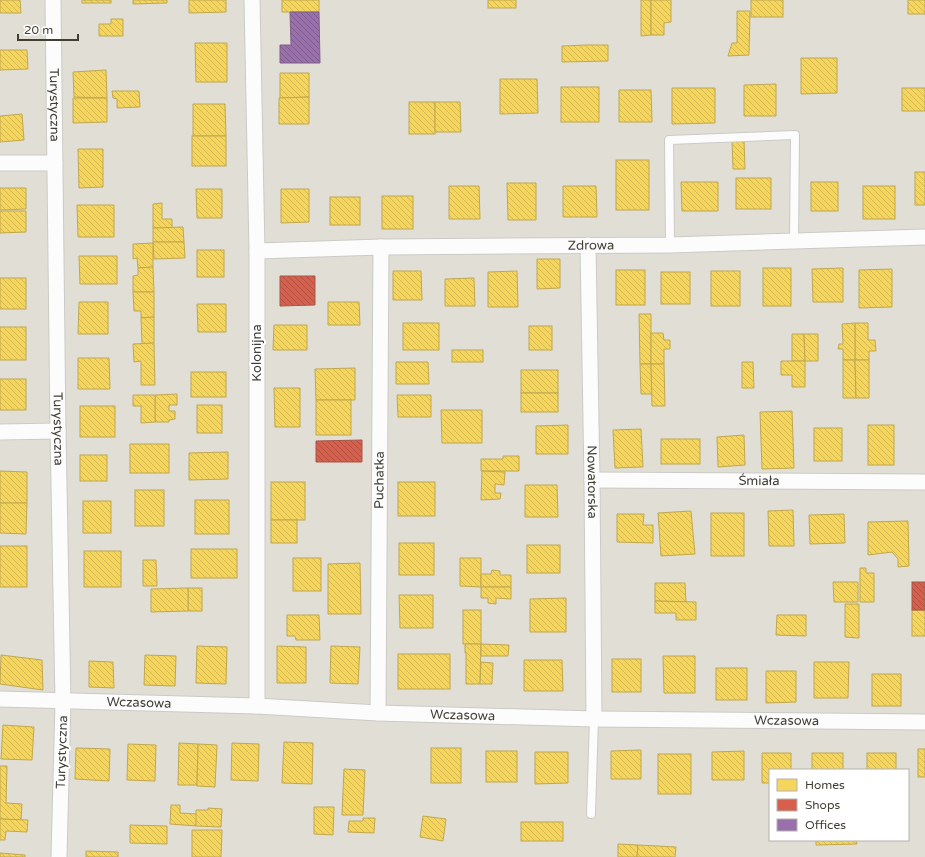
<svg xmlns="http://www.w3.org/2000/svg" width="925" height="857" font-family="'Varela Round',sans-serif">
<defs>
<pattern id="homes-back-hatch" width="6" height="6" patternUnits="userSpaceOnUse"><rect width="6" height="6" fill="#f6d55c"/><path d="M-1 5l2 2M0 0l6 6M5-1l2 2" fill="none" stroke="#d4b851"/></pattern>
<pattern id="shops-back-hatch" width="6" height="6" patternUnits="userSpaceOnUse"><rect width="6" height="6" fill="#d6604d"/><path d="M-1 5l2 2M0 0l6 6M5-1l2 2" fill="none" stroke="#af5141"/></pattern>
<pattern id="offices-back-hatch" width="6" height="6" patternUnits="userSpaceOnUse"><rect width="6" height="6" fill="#9970ab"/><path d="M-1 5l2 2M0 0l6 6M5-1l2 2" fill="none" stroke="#7e5d8c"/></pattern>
</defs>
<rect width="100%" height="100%" fill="#edede8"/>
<!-- residential -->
<path fill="#e1dfd5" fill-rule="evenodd" d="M0,0H925V857H0ZM770,770H908V840H770Z"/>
<!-- homes -->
<g fill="url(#homes-back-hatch)" stroke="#c0a850">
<polygon points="0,0 20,0 21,13 0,13"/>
<rect x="82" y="0" width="29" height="3"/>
<polygon points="133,0 167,0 167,3 133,4"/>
<polygon points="189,0 226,0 226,12 189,13"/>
<rect x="282" y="0" width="37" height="12"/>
<rect x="488" y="0" width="28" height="8"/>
<polygon points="641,0 651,0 651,35 641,36"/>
<polygon points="651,0 671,0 671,22 664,23 664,35 651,35"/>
<rect x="751" y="0" width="32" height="17"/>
<rect x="908" y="0" width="17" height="14"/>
<polygon points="737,11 750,11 749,55 728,56 732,43 737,43"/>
<polygon points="111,19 123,19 123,36 99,36 99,24 111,24"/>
<polygon points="195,43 227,43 227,82 196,82"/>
<polygon points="587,45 608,45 608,61 562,62 562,46"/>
<polygon points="0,50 27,50 28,69 0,70"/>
<polygon points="801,58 837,58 837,93 801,94"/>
<polygon points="106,70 107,98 74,97 73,72"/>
<polygon points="280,73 309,73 309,97 280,98"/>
<polygon points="500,79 537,79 538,113 500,114"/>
<polygon points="776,84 776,116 744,116 744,85"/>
<rect x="561" y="87" width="38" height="35"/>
<polygon points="672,88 715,88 715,123 672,124"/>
<rect x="902" y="88" width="23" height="23"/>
<polygon points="619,90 651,90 652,122 619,122"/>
<polygon points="112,91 139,91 140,107 117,108 117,99 113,98"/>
<polygon points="309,97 309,124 279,124 279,98"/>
<polygon points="73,98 107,98 107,122 73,123"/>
<rect x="409" y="102" width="26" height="32"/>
<polygon points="435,102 460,102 461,132 435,132"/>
<polygon points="193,104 225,104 226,136 193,136"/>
<polygon points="22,114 24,140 0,142 0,116"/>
<rect x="192" y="136" width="34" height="30"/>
<polygon points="732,140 744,140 745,169 733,169"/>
<polygon points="78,149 103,149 103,187 79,188"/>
<rect x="616" y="160" width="33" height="50"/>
<rect x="915" y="172" width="10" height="33"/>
<rect x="736" y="178" width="35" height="31"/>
<polygon points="681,182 718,182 718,211 682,211"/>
<rect x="811" y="182" width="27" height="29"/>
<polygon points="507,183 536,183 536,220 508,220"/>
<polygon points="449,186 479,186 480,219 449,219"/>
<polygon points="563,186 596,186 597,217 563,217"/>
<rect x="863" y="186" width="32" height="33"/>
<polygon points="0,188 26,188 26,209 0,210"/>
<polygon points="196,189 222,189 222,218 197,218"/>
<polygon points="281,189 309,189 309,222 281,223"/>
<rect x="382" y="196" width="31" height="33"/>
<rect x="330" y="197" width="30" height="28"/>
<polygon points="162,203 162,219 172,219 172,228 153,228 153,204"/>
<polygon points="77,205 114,205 114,237 78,237"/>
<polygon points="0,211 26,211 26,232 0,233"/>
<polygon points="183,227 184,242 153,242 153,228"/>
<polygon points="153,242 184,242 185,258 154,259"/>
<polygon points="153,243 153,267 138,268 137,258 133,259 133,244"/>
<rect x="197" y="250" width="27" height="27"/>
<polygon points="79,256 117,256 117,284 80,284"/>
<polygon points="537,259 560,259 560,288 537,289"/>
<polygon points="153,267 154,292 133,292 133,276 138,275 138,268"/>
<rect x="763" y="268" width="28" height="38"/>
<polygon points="843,268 843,302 813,302 812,269"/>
<polygon points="892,269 892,307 859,308 859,270"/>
<rect x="616" y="270" width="29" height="35"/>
<polygon points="393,271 421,271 422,300 393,300"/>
<polygon points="517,271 518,307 488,307 488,272"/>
<rect x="711" y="271" width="29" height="35"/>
<rect x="661" y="272" width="29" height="32"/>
<rect x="0" y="278" width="26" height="31"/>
<polygon points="474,278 475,306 445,306 445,279"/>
<polygon points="133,292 154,292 154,317 141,318 141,311 134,311"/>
<polygon points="79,302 108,302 108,334 78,334"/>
<polygon points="328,302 359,302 360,325 328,325"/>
<polygon points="197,304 226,304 226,332 198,332"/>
<polygon points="639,314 651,314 651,364 640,364"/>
<polygon points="154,317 154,343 142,344 141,318"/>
<rect x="403" y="323" width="36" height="27"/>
<polygon points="855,323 868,323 868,340 875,340 876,351 869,351 869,360 855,360"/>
<polygon points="855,323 855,360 843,360 843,349 838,349 839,344 843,344 842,324"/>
<polygon points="274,325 307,325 307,350 273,350"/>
<rect x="529" y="326" width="23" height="24"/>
<rect x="0" y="327" width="26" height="33"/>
<polygon points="651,333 663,333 664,340 670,340 670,349 664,349 664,364 651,364"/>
<polygon points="792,334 804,334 805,361 792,361"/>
<polygon points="804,334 818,334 818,361 805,361"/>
<polygon points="154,343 155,385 141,385 141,361 134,362 133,344"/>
<rect x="452" y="350" width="31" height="12"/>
<polygon points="78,358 109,358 110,389 78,389"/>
<polygon points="843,360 855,360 856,398 843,398"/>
<polygon points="855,360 869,360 869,398 856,398"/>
<polygon points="781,361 805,361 805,387 792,387 792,375 781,375"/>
<polygon points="396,362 428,362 429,384 396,384"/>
<polygon points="742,362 753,362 754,388 742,388"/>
<polygon points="640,364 651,364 652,394 641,394"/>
<polygon points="651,364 664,364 665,406 652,406"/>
<polygon points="355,368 355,400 316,400 315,369"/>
<rect x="521" y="370" width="37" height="23"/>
<rect x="191" y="372" width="35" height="25"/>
<rect x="0" y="379" width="26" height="31"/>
<polygon points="274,388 300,388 300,427 275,427"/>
<rect x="521" y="393" width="37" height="19"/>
<polygon points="177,394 177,405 169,405 169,411 175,411 175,419 169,420 169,422 155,422 155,395"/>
<polygon points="133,395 155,395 155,422 141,423 141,406 133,406"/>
<polygon points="397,395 431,395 431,417 398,417"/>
<rect x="316" y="400" width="35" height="35"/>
<rect x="197" y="405" width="25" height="28"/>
<rect x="80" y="406" width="35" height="31"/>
<polygon points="441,410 482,410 482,443 442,443"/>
<polygon points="792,411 794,468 762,469 760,412"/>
<polygon points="568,425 568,454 536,454 536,426"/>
<rect x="868" y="425" width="26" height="40"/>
<rect x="814" y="428" width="28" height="33"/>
<polygon points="641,429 643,467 615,468 613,430"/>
<polygon points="744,435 745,465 718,467 717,437"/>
<rect x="661" y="439" width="39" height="25"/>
<rect x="130" y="444" width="39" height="29"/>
<polygon points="228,452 228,479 189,480 189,453"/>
<rect x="80" y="455" width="27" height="26"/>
<polygon points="503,456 519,456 519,471 481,471 481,459 503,459"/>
<polygon points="0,471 27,472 27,503 0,503"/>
<polygon points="482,471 505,472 504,485 495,484 495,493 501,493 500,499 481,500"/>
<rect x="271" y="482" width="34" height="38"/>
<rect x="398" y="482" width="37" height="34"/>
<polygon points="525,485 557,485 558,517 525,517"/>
<rect x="135" y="490" width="29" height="36"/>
<rect x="195" y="500" width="34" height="34"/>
<rect x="83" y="501" width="28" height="32"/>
<polygon points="0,503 27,503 26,534 0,533"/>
<polygon points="793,510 794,546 769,546 768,511"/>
<polygon points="691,511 695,554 661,556 658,513"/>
<rect x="711" y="513" width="33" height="43"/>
<polygon points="617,514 644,514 643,525 653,525 653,543 617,542"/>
<polygon points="844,514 845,543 810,544 809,515"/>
<rect x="271" y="520" width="26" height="23"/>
<polygon points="908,521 909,566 898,567 898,559 892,552 868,555 868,522"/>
<rect x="399" y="543" width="35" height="32"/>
<rect x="527" y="545" width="33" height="28"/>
<rect x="0" y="546" width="27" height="41"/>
<rect x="191" y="549" width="46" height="29"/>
<rect x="84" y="551" width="37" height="36"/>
<rect x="293" y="558" width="28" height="33"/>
<polygon points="460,558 481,558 481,587 460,586"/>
<polygon points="143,560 156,560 157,586 143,586"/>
<polygon points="360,563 361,614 328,614 328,564"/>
<polygon points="860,568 866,568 866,573 874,573 874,602 860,602"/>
<polygon points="492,570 500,571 500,575 511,575 511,587 481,587 481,574 491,574"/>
<polygon points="833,582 858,582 858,602 834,602"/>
<polygon points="655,583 685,583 686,602 655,601"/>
<polygon points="481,587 511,587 511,599 496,598 496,604 488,603 488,598 481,598"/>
<rect x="188" y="588" width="14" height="23"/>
<polygon points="188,588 188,611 151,612 151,589"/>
<polygon points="399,595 433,595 433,628 400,628"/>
<polygon points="566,598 566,632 530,632 530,599"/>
<polygon points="655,601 696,602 696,620 676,620 676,613 655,613"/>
<polygon points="845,604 859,604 859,638 845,637"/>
<rect x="463" y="610" width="18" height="34"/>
<rect x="912" y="610" width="13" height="26"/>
<polygon points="287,615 319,615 320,640 296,640 295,636 287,636"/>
<polygon points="777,615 806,615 806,636 776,635"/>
<polygon points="465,644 481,644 480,684 466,684 466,653 465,653"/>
<polygon points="481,644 509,645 508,656 481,656"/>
<polygon points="197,646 227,647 226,684 196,683"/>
<polygon points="277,646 306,647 306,683 277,683"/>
<polygon points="331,646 360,647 358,684 330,683"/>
<rect x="398" y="654" width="52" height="35"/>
<polygon points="1,655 42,660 43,690 0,684"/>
<polygon points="145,655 176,656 175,686 144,685"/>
<polygon points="663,656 695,656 695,693 664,693"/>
<rect x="612" y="659" width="29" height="33"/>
<polygon points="524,660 562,660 563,691 524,691"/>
<polygon points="89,661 113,662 114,688 89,687"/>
<polygon points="481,662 493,663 492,684 480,684"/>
<polygon points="814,662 849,662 848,698 814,698"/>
<rect x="716" y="668" width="31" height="32"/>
<polygon points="766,671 796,671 796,702 766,703"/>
<rect x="872" y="674" width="29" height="32"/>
<polygon points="3,725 34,727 32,760 1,759"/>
<polygon points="284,742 313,743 312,784 282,783"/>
<polygon points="179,743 198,744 197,785 178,785"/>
<polygon points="232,743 259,744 258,781 231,780"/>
<polygon points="128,744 156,745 155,781 127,780"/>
<polygon points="198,744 217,745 215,787 197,786"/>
<polygon points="76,748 110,749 109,781 75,779"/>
<rect x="431" y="748" width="30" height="35"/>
<rect x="918" y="749" width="7" height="28"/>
<polygon points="641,750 641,779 611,779 611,751"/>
<rect x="486" y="751" width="31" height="31"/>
<polygon points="744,751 744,780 712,780 712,752"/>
<polygon points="535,752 568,752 568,783 535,784"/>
<polygon points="762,753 791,753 791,770 770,770 770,783 762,783"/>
<rect x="812" y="753" width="31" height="17"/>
<rect x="867" y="753" width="29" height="17"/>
<rect x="658" y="754" width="33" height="40"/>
<polygon points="0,766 7,766 6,803 22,804 21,820 0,819"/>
<polygon points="344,769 365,770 363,815 342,815"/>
<polygon points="171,805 180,805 180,813 197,814 196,826 170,824"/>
<polygon points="314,807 334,807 333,835 314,834"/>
<polygon points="208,808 222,809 221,827 196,826 196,810 208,810"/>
<polygon points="423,816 446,819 443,841 420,837"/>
<polygon points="363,818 375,818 374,833 348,832 349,821 363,821"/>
<polygon points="0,819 28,820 27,832 6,831 5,840 0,840"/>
<rect x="521" y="822" width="42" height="19"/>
<polygon points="130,825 167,826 167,844 130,843"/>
<polygon points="192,830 222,830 221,857 192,857"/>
<polygon points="816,840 856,840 857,844 816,845"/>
<polygon points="618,844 638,845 637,857 618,857"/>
<polygon points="638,845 676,847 675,857 637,857"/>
<polygon points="86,851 118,852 118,857 86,857"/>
<polygon points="0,853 25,855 25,857 0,857"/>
</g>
<!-- shops -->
<g fill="url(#shops-back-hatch)" stroke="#a95646">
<polygon points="280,276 315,276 315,305 280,306"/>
<polygon points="362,440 362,462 316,462 316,441"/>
<rect x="912" y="582" width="13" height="28"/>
</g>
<!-- offices -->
<polygon fill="url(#offices-back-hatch)" stroke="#7f6188" points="290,12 319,12 320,63 280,63 280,45 291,45"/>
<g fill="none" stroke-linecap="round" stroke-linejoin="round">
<!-- lane casing -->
<g stroke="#cbcac6" stroke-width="10">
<g id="lane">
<polyline points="670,245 669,140 795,135 794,241"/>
<polyline points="591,814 594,719"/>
</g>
</g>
<!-- street casing -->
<g stroke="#cbcac6" stroke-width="17">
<g id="street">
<path id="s1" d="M53,0L58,431L63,702L59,857"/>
<polyline points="252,0 257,251 257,706"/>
<polyline points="0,163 55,163"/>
<path id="s2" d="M588,245L592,480L594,719"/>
<path id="s3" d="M257,251L381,247L670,245L925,237"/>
<polyline points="0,432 58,431"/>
<path id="s4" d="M592,480L925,482"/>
<path id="s5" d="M0,699L257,706L378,713L594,719L925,722"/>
<path id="s6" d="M378,713L381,247"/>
</g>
</g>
<!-- lane -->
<use href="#lane" stroke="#fcfcfc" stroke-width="8"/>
<!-- street -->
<use href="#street" stroke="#fcfcfc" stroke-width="15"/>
</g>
<g text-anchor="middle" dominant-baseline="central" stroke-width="4" stroke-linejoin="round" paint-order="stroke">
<!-- street labels -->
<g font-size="13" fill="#413e35" stroke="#fff">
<text stroke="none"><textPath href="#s1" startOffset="105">Turystyczna</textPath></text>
<text stroke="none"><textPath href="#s3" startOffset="334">Zdrowa</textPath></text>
<text transform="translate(257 353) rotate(-90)">Kolonijna</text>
<text stroke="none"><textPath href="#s1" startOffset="429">Turystyczna</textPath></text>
<text stroke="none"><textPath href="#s6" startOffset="233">Puchatka</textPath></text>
<text stroke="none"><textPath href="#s4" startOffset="167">Śmiała</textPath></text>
<text stroke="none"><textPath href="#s2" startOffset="237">Nowatorska</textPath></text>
<text stroke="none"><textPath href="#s5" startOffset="139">Wczasowa</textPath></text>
<text stroke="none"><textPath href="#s5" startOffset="463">Wczasowa</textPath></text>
<text stroke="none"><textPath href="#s5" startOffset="787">Wczasowa</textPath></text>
<text transform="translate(62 752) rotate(-88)">Turystyczna</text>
</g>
</g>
<!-- legend -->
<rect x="769" y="769" width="140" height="72" fill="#ffffff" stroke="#b3b2ae"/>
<rect x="777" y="779" width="20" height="12" fill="#f6d55c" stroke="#b3b2ae"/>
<text x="805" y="789" font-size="12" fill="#413e35">Homes</text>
<rect x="777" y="799" width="20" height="12" fill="#d6604d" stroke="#b3b2ae"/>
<text x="805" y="809" font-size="12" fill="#413e35">Shops</text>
<rect x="777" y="819" width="20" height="12" fill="#9970ab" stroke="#b3b2ae"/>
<text x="805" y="829" font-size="12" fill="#413e35">Offices</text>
<!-- scale -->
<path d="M18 34v6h60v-6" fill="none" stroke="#413e35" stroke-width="2"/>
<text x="24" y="34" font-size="12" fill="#413e35" stroke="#ffffff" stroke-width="3" paint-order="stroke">20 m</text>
</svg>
